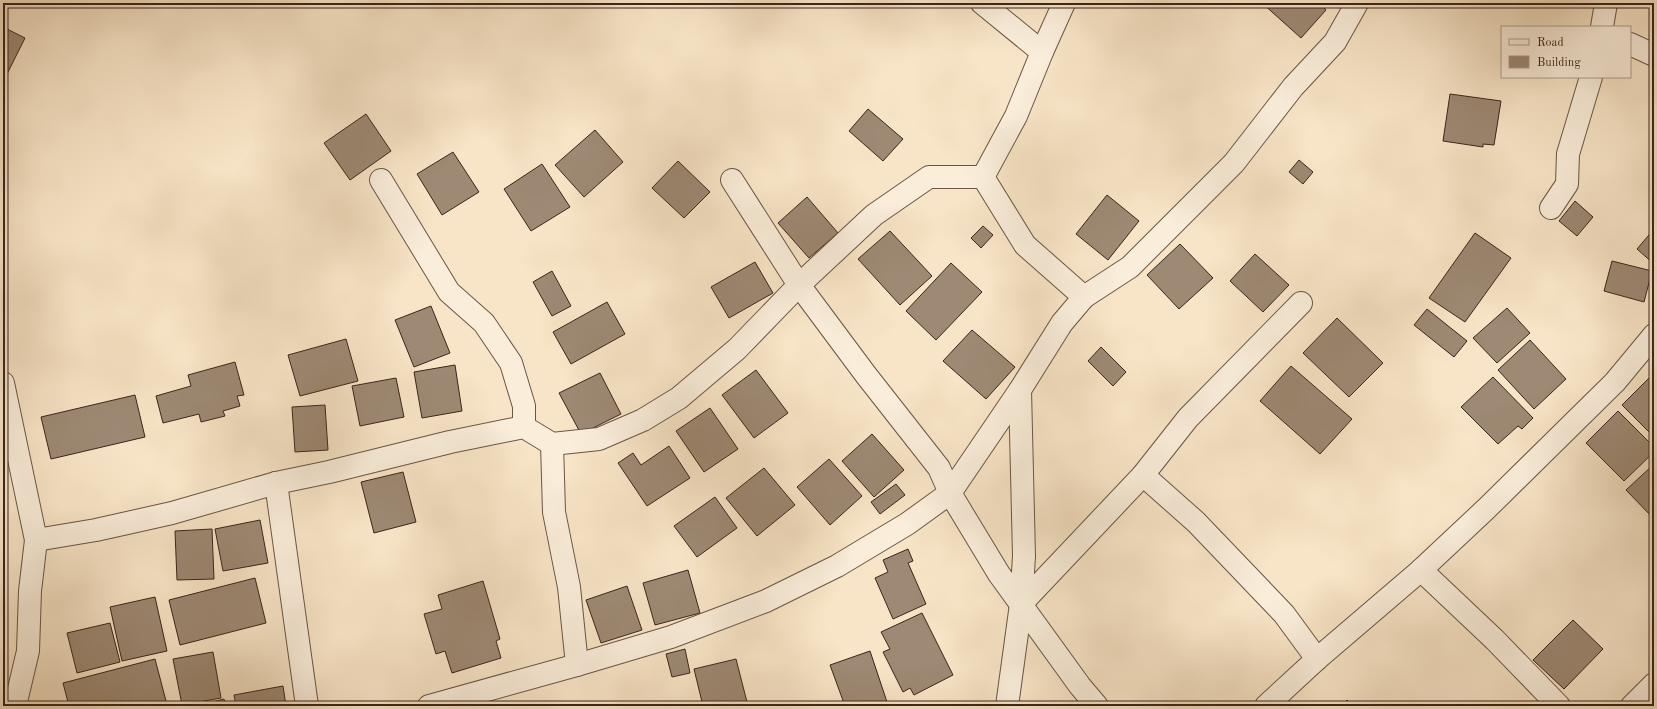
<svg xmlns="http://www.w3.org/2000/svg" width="1657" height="709" font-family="'Old Standard TT',serif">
<rect width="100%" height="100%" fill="#f8e5c7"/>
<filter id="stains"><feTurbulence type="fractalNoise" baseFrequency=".005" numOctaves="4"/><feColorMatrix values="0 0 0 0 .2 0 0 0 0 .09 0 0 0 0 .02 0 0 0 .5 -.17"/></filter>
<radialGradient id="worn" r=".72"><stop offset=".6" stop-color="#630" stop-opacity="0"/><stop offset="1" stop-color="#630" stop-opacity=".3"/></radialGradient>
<!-- building -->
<g fill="#9d8974" stroke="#3a251b">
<polygon points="1262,3 1319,3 1326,10 1301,38"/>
<polygon points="3,27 25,38 3,82"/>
<polygon points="1450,94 1501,101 1494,145 1483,144 1483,147 1443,141"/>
<polygon points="868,109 903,139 883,161 849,131"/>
<polygon points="366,114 391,151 350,180 324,143"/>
<polygon points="595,130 623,162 584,197 555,165"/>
<polygon points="453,152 479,192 442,215 417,174"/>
<polygon points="1299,160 1313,172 1303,184 1289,172"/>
<polygon points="678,161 710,192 684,218 652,188"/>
<polygon points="542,164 570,207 531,231 504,189"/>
<polygon points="1107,195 1139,221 1108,260 1076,234"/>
<polygon points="807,197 838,233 809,258 778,223"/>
<polygon points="1575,201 1593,217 1577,236 1559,221"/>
<polygon points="983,226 993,235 981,248 971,238"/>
<polygon points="1654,229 1654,264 1637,249"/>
<polygon points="890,231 932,276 900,305 858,259"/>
<polygon points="1475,233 1511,258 1465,322 1429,298"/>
<polygon points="1180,244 1213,278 1179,309 1147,275"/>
<polygon points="1255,254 1289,285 1263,312 1230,281"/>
<polygon points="1612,261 1652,271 1644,302 1604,291"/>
<polygon points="755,262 773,293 729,318 711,287"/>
<polygon points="951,263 982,292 936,340 906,311"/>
<polygon points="552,271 571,306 552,316 533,282"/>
<polygon points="607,302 625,334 571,364 553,332"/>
<polygon points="431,306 450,353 414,367 395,320"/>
<polygon points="1507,308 1530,333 1497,363 1473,338"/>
<polygon points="1427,309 1467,341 1454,357 1414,325"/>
<polygon points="1337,318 1383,363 1349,397 1303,353"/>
<polygon points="972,330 1015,367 986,399 943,361"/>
<polygon points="346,339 358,381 300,396 288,355"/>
<polygon points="1530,340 1566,379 1534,409 1498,370"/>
<polygon points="1101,347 1126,372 1113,386 1088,361"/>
<polygon points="235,362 244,395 237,396 240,406 223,411 225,416 201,422 199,414 163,423 156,396 191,386 188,375"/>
<polygon points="455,365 462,411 422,418 414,372"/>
<polygon points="1291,366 1352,419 1320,454 1260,401"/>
<polygon points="756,370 788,413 754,438 722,395"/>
<polygon points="600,373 621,414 581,434 559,393"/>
<polygon points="1651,376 1654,379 1654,437 1622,405"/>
<polygon points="1493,377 1533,418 1522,429 1518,426 1498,444 1461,407"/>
<polygon points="396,378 404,417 360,426 352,386"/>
<polygon points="135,395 145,437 51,459 41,417"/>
<polygon points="325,405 328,450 295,452 292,407"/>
<polygon points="710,408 738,449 704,472 676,431"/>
<polygon points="1618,411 1654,447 1654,452 1624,481 1586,443"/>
<polygon points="872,434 904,470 874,497 842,461"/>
<polygon points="669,446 690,478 647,506 618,463 633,453 641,465"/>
<polygon points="829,459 862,496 830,525 797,487"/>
<polygon points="1654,464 1654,519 1626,490"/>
<polygon points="764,468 795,505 757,536 726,498"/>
<polygon points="403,472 416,522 374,533 361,482"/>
<polygon points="896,484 905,495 880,514 871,502"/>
<polygon points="715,497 737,528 697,557 674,526"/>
<polygon points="260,520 268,563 223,571 215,529"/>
<polygon points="212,529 214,579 177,580 175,531"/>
<polygon points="908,549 913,561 908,563 926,604 893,619 875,578 888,572 883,560"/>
<polygon points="688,570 700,613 655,625 643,583"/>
<polygon points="255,578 266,623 180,645 169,600"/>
<polygon points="483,581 500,639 496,641 501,658 452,673 445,651 436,654 424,614 442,609 438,595"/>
<polygon points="627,586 642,630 601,643 586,600"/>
<polygon points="155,597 167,651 122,661 110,607"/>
<polygon points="922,613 953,675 914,695 910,688 903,692 883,652 890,649 881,632"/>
<polygon points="1573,620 1603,649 1564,689 1533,660"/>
<polygon points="110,623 120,662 77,673 67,633"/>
<polygon points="685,649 690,673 672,677 666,654"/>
<polygon points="870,651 887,702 875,706 845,706 830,665"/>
<polygon points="213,652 221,698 182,705 173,659"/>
<polygon points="155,659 166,701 149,706 69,706 63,683"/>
<polygon points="736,659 748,706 703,706 694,669"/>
<polygon points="283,686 286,706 236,706 234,695"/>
<polygon points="224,699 226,706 196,706"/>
<polygon points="1347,700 1353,706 1341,706"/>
</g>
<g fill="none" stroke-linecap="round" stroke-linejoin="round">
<!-- street casing -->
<g stroke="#6a5546" stroke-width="24">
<g id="street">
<polyline points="982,3 1042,52"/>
<polyline points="1602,27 1606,3"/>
<polyline points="1630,44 1654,55"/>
<polyline points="983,177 1025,245 1084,297 1130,267 1234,163 1293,87 1335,42 1357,3"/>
<polyline points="983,177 1016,116 1042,52 1064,3"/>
<polyline points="381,180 449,292 484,323 511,363 524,406 524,427"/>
<polyline points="732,180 799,285 866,375 939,468 950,493 999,574 1080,686 1097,706"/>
<polyline points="1551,208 1567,184 1568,154 1591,77"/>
<polyline points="3,383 36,540 30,591 28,651 15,706"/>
<polyline points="552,444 554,512 569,587 577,665"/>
<polyline points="1143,475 1196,522 1284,614 1317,659"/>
<polyline points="276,483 307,706"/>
<polyline points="36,540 96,530 172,513 276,483 329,472 450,442 524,427 552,444 599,439 643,420 679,398 737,349 799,285 874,215 929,177 983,177"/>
<polyline points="1421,570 1495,640 1559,706"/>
<polyline points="1021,604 1143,475 1188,418 1301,303"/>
<polyline points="429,706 577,665 671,637 766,601 837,566 907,524 950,493 1020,390 1062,323 1084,297"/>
<polyline points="1007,706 1021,604 1024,556 1020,390"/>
<polyline points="1266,706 1317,659 1421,570 1486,509 1615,382 1654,335"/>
<polyline points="1632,706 1654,684"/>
</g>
</g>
<!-- street -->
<use href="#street" stroke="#faeedb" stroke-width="22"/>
</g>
<!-- margin -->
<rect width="1657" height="709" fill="none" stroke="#f8e5c7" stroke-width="16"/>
<rect x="4" y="4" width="1649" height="701" fill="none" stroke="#3a251b" stroke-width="2"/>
<rect x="8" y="8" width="1641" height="693" fill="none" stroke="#3a251b"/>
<!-- legend -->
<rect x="1501" y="26" width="130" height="52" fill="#faeedb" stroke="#ad9e8e"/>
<rect x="1509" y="39" width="20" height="6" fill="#faeedb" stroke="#ad9e8e"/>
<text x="1537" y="46" font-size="12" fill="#3a251b">Road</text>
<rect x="1509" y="56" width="20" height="12" fill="#9d8974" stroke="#ad9e8e"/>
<text x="1537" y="66" font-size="12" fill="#3a251b">Building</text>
<rect width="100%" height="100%" filter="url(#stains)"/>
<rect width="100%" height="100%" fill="url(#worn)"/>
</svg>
